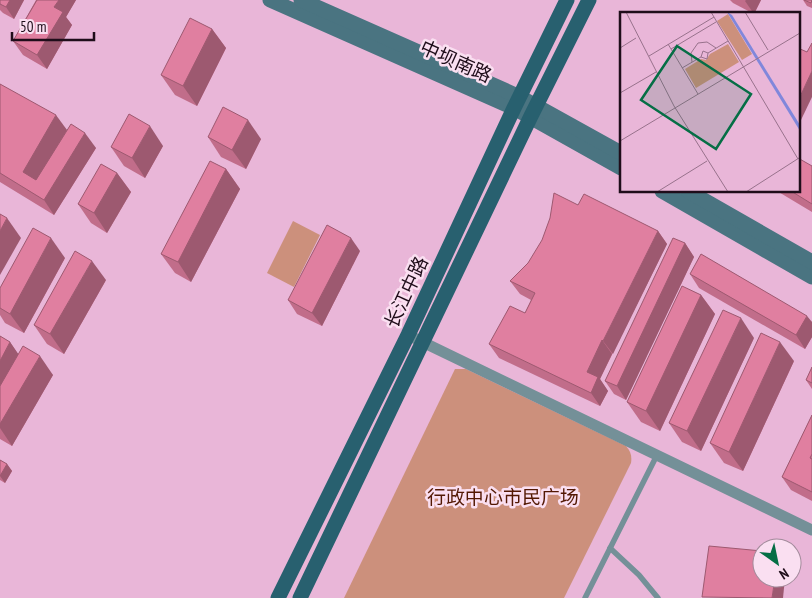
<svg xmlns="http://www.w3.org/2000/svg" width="812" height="598" font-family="'PT Sans Narrow','Noto Sans SC',sans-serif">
<rect width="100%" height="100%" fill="#e9b6d8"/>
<!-- green -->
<g fill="#cc907c">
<polygon points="293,221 320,235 294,287 267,273"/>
<path d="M455,369H466L626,446C631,452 632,456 631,463L564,598H344Z"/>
</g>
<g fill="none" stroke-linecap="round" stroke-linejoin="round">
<!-- lane -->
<g stroke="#749098" stroke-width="5.5">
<polyline points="610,548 639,575 658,598"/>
<polyline points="585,598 657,455"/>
</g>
<!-- street -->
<polyline stroke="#749098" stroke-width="11" points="408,335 812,530"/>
<!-- secondary -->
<g stroke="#4a7481" stroke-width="15">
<polyline points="270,0 514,108 621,168"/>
<polyline points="301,0 520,97 621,153"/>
<polyline points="662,191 812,277"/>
<polyline points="688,191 812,262"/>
</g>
<!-- primary -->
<g stroke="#28606f" stroke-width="15">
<polyline points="278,598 408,335 514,108 567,0"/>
<polyline points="300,598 531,116 589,0"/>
</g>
</g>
<!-- wall -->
<g fill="#c16d8a">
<polygon points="0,0 24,0 14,19 3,13 0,10"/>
<polygon points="36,0 76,0 66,17 72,25 47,69 23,55 13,41"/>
<polygon points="730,0 761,0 754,14 733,3"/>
<polygon points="803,0 812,0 812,8 807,6"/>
<polygon points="212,29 226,48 197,106 175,95 161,75"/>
<polygon points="0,84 67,130 96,148 54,215 0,182"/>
<polygon points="208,137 261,139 246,169 221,157"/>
<polygon points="163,146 145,178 124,166 111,147"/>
<polygon points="812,166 812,212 777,191 798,191"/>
<polygon points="226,169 240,189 191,282 175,273 161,254"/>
<polygon points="117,173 131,192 107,233 91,223 78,204"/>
<polygon points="578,205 658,231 667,244 600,379 608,391 600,406 499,358 489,344 525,313 531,300 520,294 510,281 528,263"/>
<polygon points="685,243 694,257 626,400 614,394 605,381"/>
<polygon points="360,251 322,326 297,314 288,300"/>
<polygon points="65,258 24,333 5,323 0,315 0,288"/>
<polygon points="690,274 812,322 812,337 805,349 699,288"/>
<polygon points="106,280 64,354 47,344 34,325"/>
<polygon points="701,295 715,314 660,431 641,422 627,402"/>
<polygon points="0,336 10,342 18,354 53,375 12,446 0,439"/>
<polygon points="754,338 701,451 682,442 669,423"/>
<polygon points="794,361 743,471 724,463 710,443"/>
<polygon points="812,367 812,389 806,380"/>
<polygon points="812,415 812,501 791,490 782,477"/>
<polygon points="0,460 7,464 12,471 5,483 0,480"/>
</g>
<!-- shaded-wall -->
<g fill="#9d5970">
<polygon points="10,0 24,0 14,19 6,7"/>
<polygon points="59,0 76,0 66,17 72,25 47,69 37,55 54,7"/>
<polygon points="746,0 761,0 754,14 745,1"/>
<polygon points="212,29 226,48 197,106 183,86"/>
<polygon points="812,71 812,97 801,120 798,115 798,101"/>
<polygon points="56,115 67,130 33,187 23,172"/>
<polygon points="248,120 261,139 246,169 232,150"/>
<polygon points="150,126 163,146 145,178 132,158"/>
<polygon points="85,133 96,148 54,215 44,200"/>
<polygon points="226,169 240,189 191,282 178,262"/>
<polygon points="117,173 131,192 107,233 94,213"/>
<polygon points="7,218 21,238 0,275 0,231"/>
<polygon points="658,231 667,244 613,354 603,341"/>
<polygon points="51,238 65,258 24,333 10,314"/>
<polygon points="351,238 360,251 322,326 312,313"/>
<polygon points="685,243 694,257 626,400 617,386"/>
<polygon points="92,261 106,280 64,354 50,334"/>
<polygon points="701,295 715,314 660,431 646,411"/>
<polygon points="807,316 812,322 812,337 805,349 796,335"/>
<polygon points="741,318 754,338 701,451 687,431"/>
<polygon points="602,340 612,354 600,379 608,391 600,406 591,393 587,372"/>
<polygon points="10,342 21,358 0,396 0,361"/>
<polygon points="780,342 794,361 743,471 729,452"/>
<polygon points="40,356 53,375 12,446 0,428 0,424"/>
<polygon points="7,464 12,471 5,483 0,476"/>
<polygon points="775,578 785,578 783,598 772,598"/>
</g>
<!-- building -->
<g fill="#e07fa0" stroke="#9d5970">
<polygon points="0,0 10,0 6,7 0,4"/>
<polygon points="37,0 59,0 54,7 63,12 37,55 13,41"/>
<polygon points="804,0 812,0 811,3"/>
<polygon points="190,18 212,29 183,86 161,75"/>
<polygon points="812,43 812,71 798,101 798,48 807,52"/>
<polygon points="0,84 56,115 23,172 36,180 71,124 85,133 44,200 0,173"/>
<polygon points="223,107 248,120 232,150 208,137"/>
<polygon points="129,114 150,126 132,158 111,147"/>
<polygon points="798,158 812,166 812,204 791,191 798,191"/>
<polygon points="210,161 226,169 178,262 161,254"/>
<polygon points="101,164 117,173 94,213 78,204"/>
<polygon points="554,193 578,205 584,194 658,231 603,341 602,340 587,372 598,377 591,393 489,344 510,306 525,313 535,293 510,281 528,263 542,240 550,218"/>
<polygon points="0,214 7,218 0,231"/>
<polygon points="327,225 351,238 312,313 288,300"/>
<polygon points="33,228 51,238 10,314 0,308 0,288"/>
<polygon points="673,238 685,243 617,386 605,381"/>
<polygon points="75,251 92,261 50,334 34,325"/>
<polygon points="701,254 807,316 796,335 690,274"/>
<polygon points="682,286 701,295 646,411 627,402"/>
<polygon points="723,310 741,318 687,431 669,423"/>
<polygon points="761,333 780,342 729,452 710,443"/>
<polygon points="0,336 10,342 0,361"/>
<polygon points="23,346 40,356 0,424 0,386"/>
<polygon points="812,367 812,383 806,380"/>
<polygon points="812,415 812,454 810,458 812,459 812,492 782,477"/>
<polygon points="0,460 7,464 0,476"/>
<polygon points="709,546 762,551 762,578 775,578 772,598 702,597"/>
</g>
<g text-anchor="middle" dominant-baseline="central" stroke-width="5" stroke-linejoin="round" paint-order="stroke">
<!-- street labels -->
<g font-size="19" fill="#1f0d1a" stroke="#fadff1">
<text transform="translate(456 61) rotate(24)">中坝南路</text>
<text transform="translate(406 292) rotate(-65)">长江中路</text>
</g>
<!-- park labels -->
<g font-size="19" fill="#531803" stroke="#fadff1">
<text x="503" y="497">行政中心市民广场</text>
</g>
</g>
<!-- overview -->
<g transform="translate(620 12)">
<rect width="180" height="180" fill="#e9b6d8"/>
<path d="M108,2L132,42L122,48L97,9ZM108,32L119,50L76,76L65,57L81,47L86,48L90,42Z" fill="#cc907c"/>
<path d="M107,0L112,3L180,113V119Z" fill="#8087db"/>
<path fill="none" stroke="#98728c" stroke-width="1" d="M6,0L54,94L108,180M91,0L178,147M125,0L148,38M48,32L78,82M0,36L16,26M51,37L96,10M88,41L108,29M29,44L94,5M72,50L71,41L78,31L87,30L96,36M62,56L81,45L83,39L88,41L87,47L81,45M0,81L36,60M0,129L180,21M37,180L87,149M126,180L179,146"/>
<path fill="#056e45" fill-opacity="0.15" stroke="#056e45" stroke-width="2.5" d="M57,34L131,82L96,137L21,88Z"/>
<rect width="180" height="180" fill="none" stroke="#1f0d1a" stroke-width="2.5"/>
</g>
<!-- north arrow -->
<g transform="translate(777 563) rotate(147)"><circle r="24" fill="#fadff1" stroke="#a28b9b"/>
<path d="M0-4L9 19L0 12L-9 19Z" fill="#056e45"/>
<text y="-8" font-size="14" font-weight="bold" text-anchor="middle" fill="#1f0d1a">N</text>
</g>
<!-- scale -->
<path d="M12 32v8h82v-8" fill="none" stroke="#1f0d1a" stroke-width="2.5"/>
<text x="20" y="32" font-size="15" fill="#1f0d1a" stroke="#fadff1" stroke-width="4" paint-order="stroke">50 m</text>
</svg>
